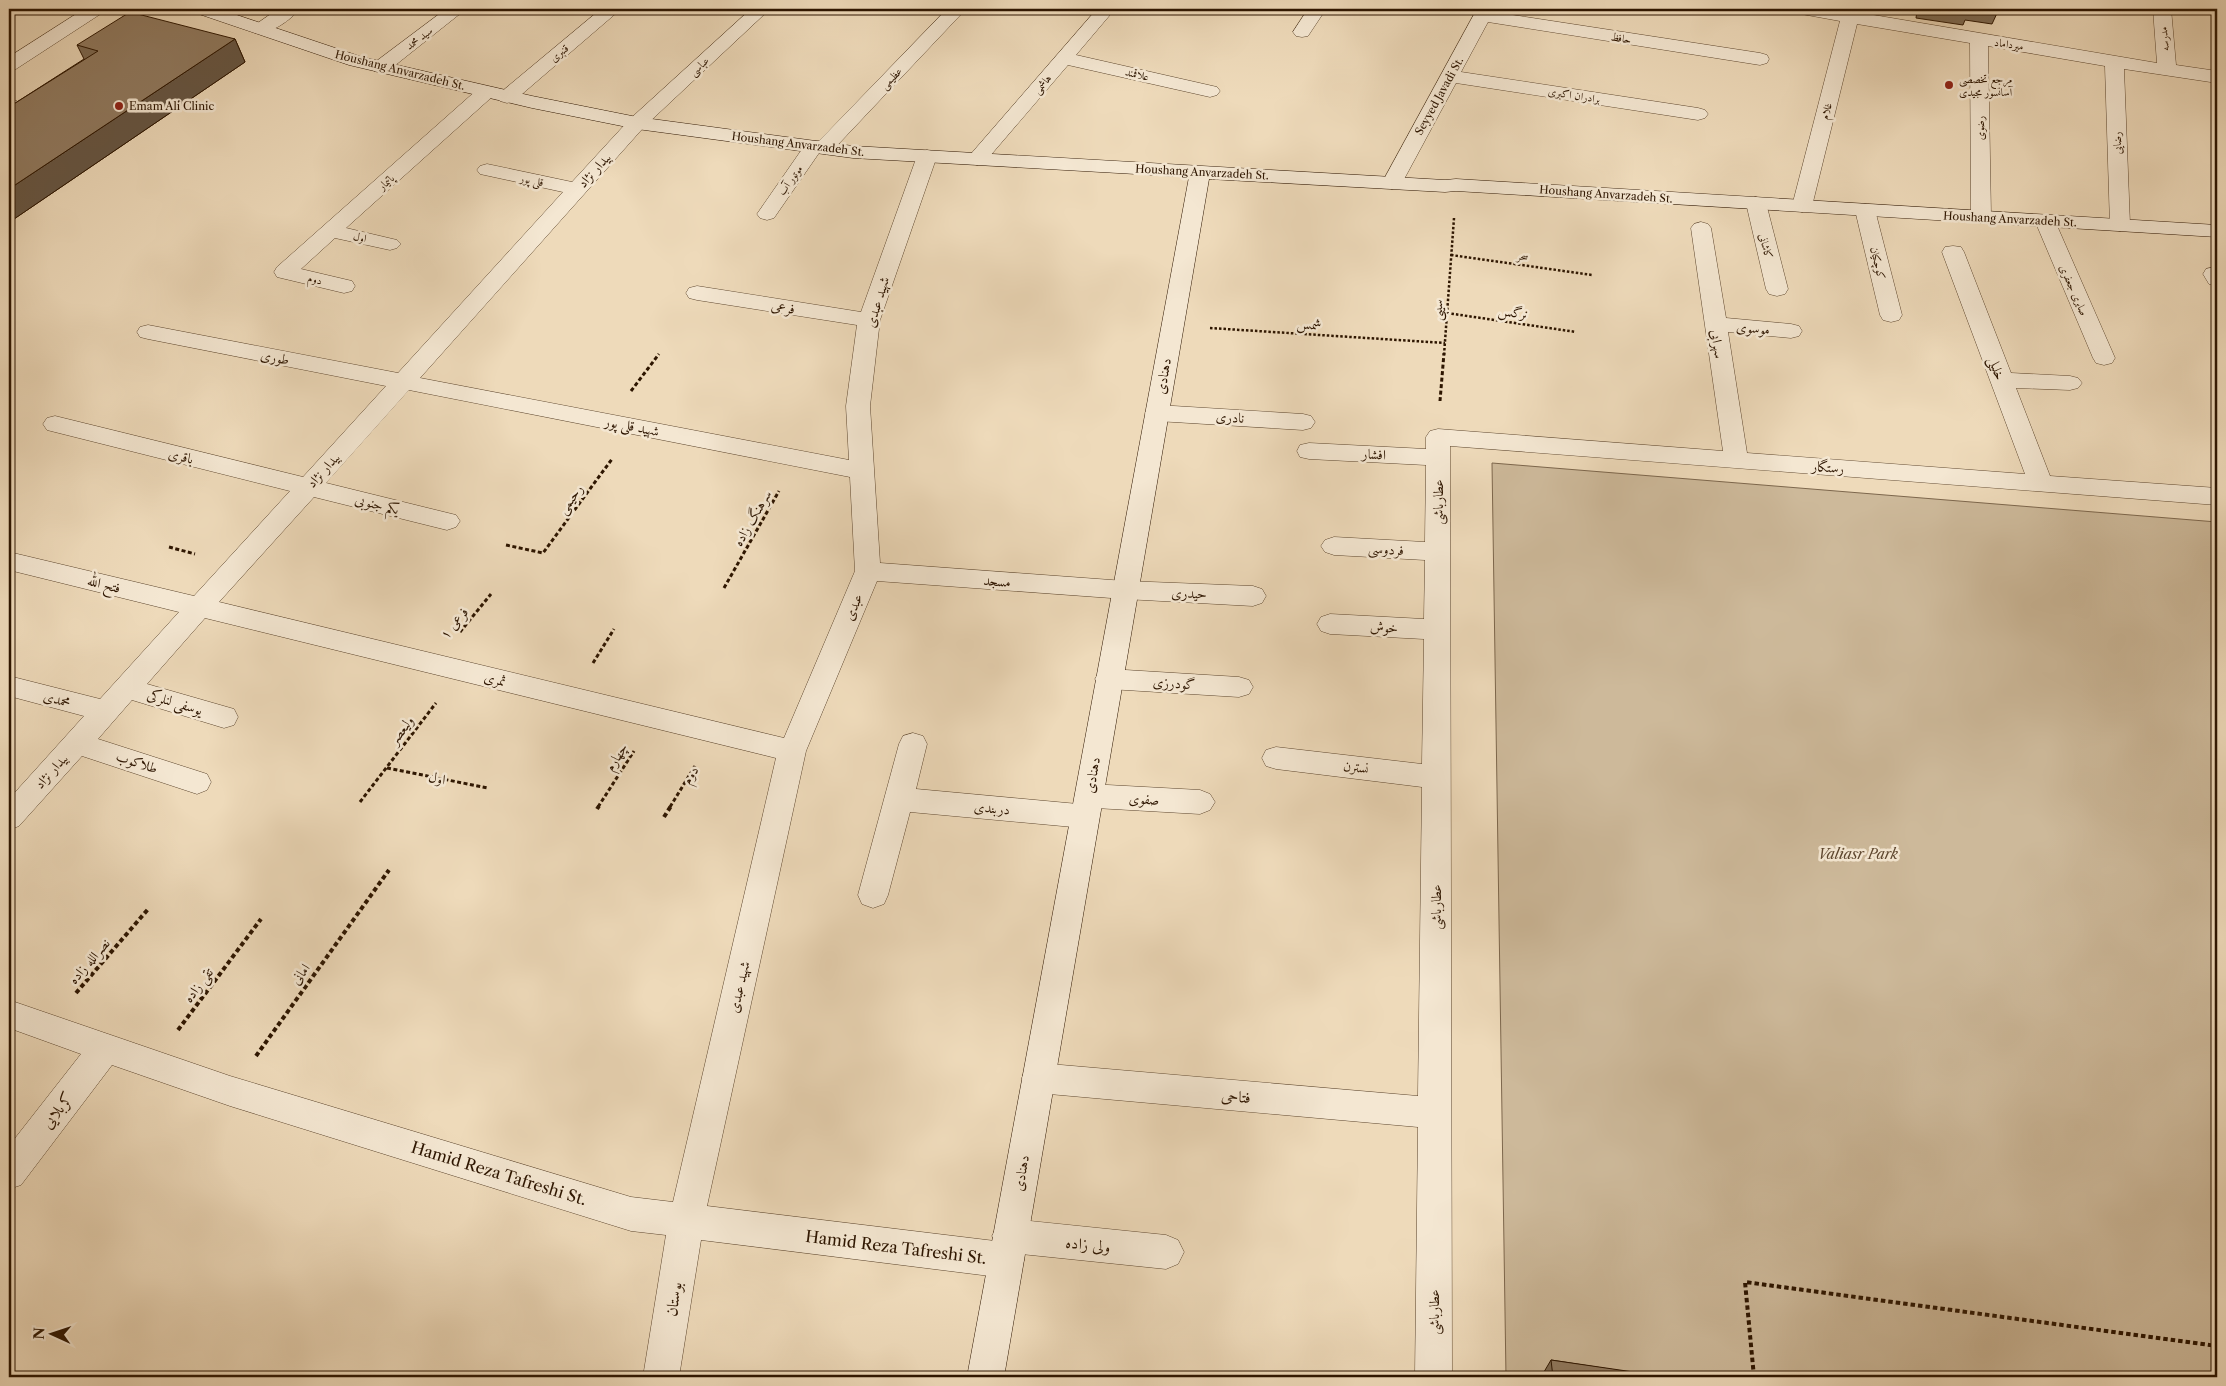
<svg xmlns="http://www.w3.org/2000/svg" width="2226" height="1386" font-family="'Libre Caslon Text',Amiri,serif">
<rect width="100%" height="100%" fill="#eedaba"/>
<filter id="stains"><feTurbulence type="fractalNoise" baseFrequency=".004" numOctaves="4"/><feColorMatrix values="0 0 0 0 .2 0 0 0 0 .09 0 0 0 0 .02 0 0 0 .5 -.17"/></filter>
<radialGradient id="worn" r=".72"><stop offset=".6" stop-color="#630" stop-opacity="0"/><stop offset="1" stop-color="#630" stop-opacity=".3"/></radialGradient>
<!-- green -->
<polygon fill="#cdb99a" stroke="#7d674d" points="1492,463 2217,522 2217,1377 1506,1377"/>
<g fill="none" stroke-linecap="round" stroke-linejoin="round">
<!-- minor casing -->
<g stroke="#5d462e" stroke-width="1">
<g id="minor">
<polygon points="84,9 105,9 102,13 16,69 9,71 9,57"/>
<path d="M278,9H299C292,20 267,36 255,33L252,29L255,25Z"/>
<polygon points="446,9 466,9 388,71 381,73 374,71 372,67 374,63"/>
<polygon points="601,9 621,9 514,101 507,103 500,101 497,97 500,93"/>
<path d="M751,9H770L644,127L420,378L849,460L846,406L857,325L697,300L689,298L686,293L689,288L697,286L861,312L917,156L920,152L927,150L934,152L937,156L880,320L870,406L880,563L1125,581L1253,586L1262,589L1266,596L1262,603L1253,606L1125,599L877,581L806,751L707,1206L995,1241L992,1236L998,1224L1010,1219L1166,1235L1178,1240L1184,1252L1178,1264L1166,1269L1021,1254L1024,1260L1019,1272L1006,1278L701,1240L679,1377H643L666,1235L631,1231L230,1106L112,1065L21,1185L9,1189V1146L81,1054L9,1028V1000L230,1076L631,1197L673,1202L776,758L205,618L147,684L234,709L238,717L234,725L224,728L132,700L98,739L207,774L211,782L207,790L197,794L82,756L19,826L9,830V799L84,716L9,696V676L100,699L179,612L9,570V552L194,596L290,491L47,430L43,424L47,418L55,416L303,477L386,386L148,339L140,337L137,332L140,327L148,325L398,373L563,192L480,174L477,170L480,166L487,164L572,182L630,119ZM409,390L850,477L855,571L784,738L219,602L314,497L447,530L456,527L460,521L456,515L326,483Z"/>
<polygon points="947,9 966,9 831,152 819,153 774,218 767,220 760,218 757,214 807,142 819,141"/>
<polygon points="1097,9 1115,9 1076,55 1217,87 1220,91 1217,95 1210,97 1068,65 984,163 977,165 970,163 967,159 970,155"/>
<polygon points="1308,9 1326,9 1308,36 1302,37 1296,36 1293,32"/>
<polygon points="1477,9 1495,9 1493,12 1760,53 1767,55 1769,59 1767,63 1760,65 1488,22 1461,72 1698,108 1705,110 1708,114 1705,118 1698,120 1456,83 1402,183 1399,187 1392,189 1385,187 1382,183"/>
<polygon points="1793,9 1850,11 2157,63 2153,9 2171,9 2176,65 2217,71 2217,83 2124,69 2130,225 2127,229 2120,231 2113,229 2110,225 2105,66 1988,46 1991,217 1988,221 1981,223 1974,221 1971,217 1970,43 1857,24 1812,206 1809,210 1802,212 1795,210 1792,206 1840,21 1796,13"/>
<polygon points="486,86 493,88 496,92 493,96 346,228 397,240 401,244 397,248 390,250 335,238 301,269 352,281 355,286 352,291 344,293 277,277 274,272 277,267 479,88"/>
<polygon points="9,99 17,101 20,105 17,109 9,111"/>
<polygon points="1756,197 1763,199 1766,203 1788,289 1785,294 1777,296 1769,294 1766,289 1746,203 1749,199"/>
<polygon points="1865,204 1872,206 1875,210 1902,315 1899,320 1891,322 1883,320 1880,315 1855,210 1858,206"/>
<polygon points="2045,215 2052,217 2055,221 2115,358 2112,363 2104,365 2096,363 2093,358 2035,221 2038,217"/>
<polygon points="1701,222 1708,224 1711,228 1726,318 1791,324 1799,326 1802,331 1799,336 1791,338 1728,332 1747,453 2025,474 1942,252 1945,247 1953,246 1961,247 1964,252 2011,373 2070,376 2078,378 2082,383 2078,388 2070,390 2016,388 2050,476 2217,488 2217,505 1450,446 1452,1377 1415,1377 1418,1127 1038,1093 1026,1089 1022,1078 1026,1067 1038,1063 1418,1096 1422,787 1276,769 1266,766 1262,758 1266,750 1276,747 1422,764 1424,639 1330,634 1321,631 1317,624 1321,617 1330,614 1424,619 1425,560 1334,555 1325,552 1321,546 1325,540 1334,537 1425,542 1426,465 1309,459 1300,457 1297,451 1300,445 1309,443 1426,449 1426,437 1430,431 1438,429 1723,451 1691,228 1694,224"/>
<polygon points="2214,267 2217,268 2217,286 2209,284 2203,274 2206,269"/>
<polygon points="1157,405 1303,414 1311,416 1315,422 1311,428 1303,430 1157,421 1149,418 1145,413 1149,408"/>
<polygon points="1109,669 1239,677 1249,680 1253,687 1249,694 1239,697 1109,689 1099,686 1095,679 1099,672"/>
<polygon points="913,733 923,736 927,744 916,789 1078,804 1075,796 1079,788 1089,784 1200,790 1210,794 1215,802 1210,810 1200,814 1095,808 1099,816 1094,824 1084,828 910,812 888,895 884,904 873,908 862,904 858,895 899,744 903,736"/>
</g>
</g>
<!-- secondary casing -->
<g stroke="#2d1500" stroke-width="1">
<polygon id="secondary" points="193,9 219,9 362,57 532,96 637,117 853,146 1445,180 1456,179 2217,225 2217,237 1456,191 1445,192 1209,179 1004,1377 967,1377 1189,177 853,158 637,129 532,108 349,65 196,13"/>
</g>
<!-- path-far2 -->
<g stroke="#2d1500" stroke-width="2.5" stroke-dasharray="2.5 2" stroke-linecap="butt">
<polyline points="1451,255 1592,275"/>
<polyline points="1447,313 1576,332"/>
<polyline points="1210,328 1445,343"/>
<polyline points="1444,355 1454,218"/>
</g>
<!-- path-far1 -->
<g stroke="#2d1500" stroke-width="3" stroke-dasharray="4 2.5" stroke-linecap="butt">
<polyline points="631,391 659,354"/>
<polyline points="1440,401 1444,353"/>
<polyline points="506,545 543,553 612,459"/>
<polyline points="169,547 195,554"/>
<polyline points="724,588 779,491"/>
<polyline points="460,632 491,594"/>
<polyline points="593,663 614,629"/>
<polyline points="387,768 488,788"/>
<polyline points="360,802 436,703"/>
<polyline points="598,807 634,751"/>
<polyline points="670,807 695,766"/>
</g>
<!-- path -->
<g stroke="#2d1500" stroke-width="4" stroke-dasharray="4.5 3" stroke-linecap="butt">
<polyline points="597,809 599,806"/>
<polyline points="664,817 671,806"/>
<polyline points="76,993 149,908"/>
<polyline points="178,1030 261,919"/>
<polyline points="256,1056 389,870"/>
<polyline points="1754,1377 1745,1282 2217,1346"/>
</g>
<!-- minor -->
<use href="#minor" fill="#f4e7d2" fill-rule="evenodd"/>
<!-- secondary -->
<use href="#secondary" fill="#f4e7d2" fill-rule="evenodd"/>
</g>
<!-- wall -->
<g fill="#7d6a53" stroke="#2d1500">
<polygon points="1895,9 1999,9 1992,24 1965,20 1963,25 1916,18 1917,11"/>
<polygon points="235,39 245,62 14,219 9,217 9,107 84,59 77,45"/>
<polygon points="1551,1360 1661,1377 1541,1377"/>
</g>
<!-- shaded-wall -->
<polygon fill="#665644" stroke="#2d1500" points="235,39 245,62 14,219 9,210 9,189"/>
<!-- building -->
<g fill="#917b61" stroke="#2d1500">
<polygon points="130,12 235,39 9,189 9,107 98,51 77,45"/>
<polygon points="1551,1360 1661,1376 1661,1377 1553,1377"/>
</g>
<!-- markers -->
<g fill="#8f2418" stroke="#f4e7d2" stroke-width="2">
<circle cx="1949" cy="85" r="5"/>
<circle cx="119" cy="106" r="5"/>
</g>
<g text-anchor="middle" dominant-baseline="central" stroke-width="5" stroke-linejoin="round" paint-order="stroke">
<!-- far-street labels -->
<g font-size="11" fill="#2d1500" stroke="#f4e7d2">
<text transform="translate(419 38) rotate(-37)">سید محمد</text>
<text transform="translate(1621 38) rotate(9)">حافظ</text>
<text transform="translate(2164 39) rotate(-95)">مدرسه</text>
<text transform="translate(2009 44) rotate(9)">میرداماد</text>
<text transform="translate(559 53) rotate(-40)">قنبری</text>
<text transform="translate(699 66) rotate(-42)">عباسی</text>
<text transform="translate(400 70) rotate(14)">Houshang Anvarzadeh St.</text>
<text transform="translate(1137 74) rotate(13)">علاقمند</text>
<text transform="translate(891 78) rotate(-46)">عظیمی</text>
<text transform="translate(1042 84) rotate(-49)">هاشمی</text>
<text transform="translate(1574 95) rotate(9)">برادران اکبری</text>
<text transform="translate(1439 96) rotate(-61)">Seyyed Javadi St.</text>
<text transform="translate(1826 111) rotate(-76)">غلام</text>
<text transform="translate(1980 128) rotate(-90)">رضوی</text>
<text transform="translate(2117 143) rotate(-92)">رضایی</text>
<text transform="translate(798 144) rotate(7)">Houshang Anvarzadeh St.</text>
<text transform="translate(1202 172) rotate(3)">Houshang Anvarzadeh St.</text>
<text transform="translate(532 180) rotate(12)">قلی پور</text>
<text transform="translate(790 180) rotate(-55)">موتور آب</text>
<text transform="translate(386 182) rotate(-42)">پاتیمار</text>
<text transform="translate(1606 194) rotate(4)">Houshang Anvarzadeh St.</text>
<text transform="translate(2010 219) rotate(3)">Houshang Anvarzadeh St.</text>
<text transform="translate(360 237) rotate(13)">اول</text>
<text transform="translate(1766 246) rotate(76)">کاشانی</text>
<text transform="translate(1523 256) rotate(8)">سحر</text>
<text transform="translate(1878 263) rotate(76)">کوچکیان</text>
<text transform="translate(315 279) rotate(14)">دوم</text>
<text transform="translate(2074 290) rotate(66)">صابری جعفری</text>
</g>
<!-- far-poi labels -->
<g font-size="11" fill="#2d1500" stroke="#f4e7d2" text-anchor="start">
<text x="1959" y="79">مرجع تخصصی<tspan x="1959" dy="13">آسانسور مجیدی</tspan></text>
<text x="129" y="106">Emam Ali Clinic</text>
</g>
<!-- street labels -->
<g font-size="14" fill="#2d1500" stroke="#f4e7d2">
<text transform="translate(594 170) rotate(-48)">بیدار نژاد</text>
<text transform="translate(877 302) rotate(-73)">شهید عبدی</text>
<text transform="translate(783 307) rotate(9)">فرعی</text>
<text transform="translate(1437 310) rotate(-86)">سیبی</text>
<text transform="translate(1513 312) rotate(8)">نرگس</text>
<text transform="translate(1309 324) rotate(4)">شمس</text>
<text transform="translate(1753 328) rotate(5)">موسوی</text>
<text transform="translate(1718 344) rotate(81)">سهرابی</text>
<text transform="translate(275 357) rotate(11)">طوری</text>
<text transform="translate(1997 368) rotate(69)">خلیلی</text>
<text transform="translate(1163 376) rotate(-80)">دهنادی</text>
<text transform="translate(1230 417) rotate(4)">نادری</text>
<text transform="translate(632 426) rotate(11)">شهید قلی پور</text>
<text transform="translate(1374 454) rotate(3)">افشار</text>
<text transform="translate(181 456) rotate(14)">باقری</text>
<text transform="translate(1828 467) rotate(4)">رستگار</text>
<text transform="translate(323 470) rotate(-48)">بیدار نژاد</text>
<text transform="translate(570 499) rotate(-54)">رحیمی</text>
<text transform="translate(1438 502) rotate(-90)">عطارباشی</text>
<text transform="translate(377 504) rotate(14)">یکم جنوبی</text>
<text transform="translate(752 518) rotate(-60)">سرهنگ زاده</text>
<text transform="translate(1386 549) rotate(4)">فردوسی</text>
<text transform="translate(997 581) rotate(4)">مسجد</text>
<text transform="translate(104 584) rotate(14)">فتح الله</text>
<text transform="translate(1189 593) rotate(2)">حیدری</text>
<text transform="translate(853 607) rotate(-67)">عبدی</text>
<text transform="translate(454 623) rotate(-51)">فرعی ۱</text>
<text transform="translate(1384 627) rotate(4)">خوش</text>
<text transform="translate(495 679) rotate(14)">ثمری</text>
<text transform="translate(1174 683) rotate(4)">گودرزی</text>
<text transform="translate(57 699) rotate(15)">محمدی</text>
<text transform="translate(175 702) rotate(17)">یوسفی لنلرکی</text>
<text transform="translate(401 730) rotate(-53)">ولیعصر</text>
<text transform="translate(616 757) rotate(-58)">چهارم</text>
<text transform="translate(137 762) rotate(18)">طلاکوب</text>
<text transform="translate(1356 767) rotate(7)">نسترن</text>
<text transform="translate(51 771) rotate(-48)">بیدار نژاد</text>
<text transform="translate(690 775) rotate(-59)">دوم</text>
<text transform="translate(1092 775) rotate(-80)">دهنادی</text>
<text transform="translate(437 778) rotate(11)">اول</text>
<text transform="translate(1144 799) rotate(3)">صفوی</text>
<text transform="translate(992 808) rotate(5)">دربندی</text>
<text transform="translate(1436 907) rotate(-90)">عطارباشی</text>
<text transform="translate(89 961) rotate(-49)">نصرالله زاده</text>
<text transform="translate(300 974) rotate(-54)">امانی</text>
<text transform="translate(198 985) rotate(-53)">تقی زاده</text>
<text transform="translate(739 987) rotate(-77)">شهید عبدی</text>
<text transform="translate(1021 1173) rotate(-80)">دهنادی</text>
<text transform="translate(1434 1312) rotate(-90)">عطارباشی</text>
</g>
<!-- park labels -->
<g font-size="14" font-style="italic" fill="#5d462e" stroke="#f4e7d2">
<text x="1858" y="854">Valiasr Park</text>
</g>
<!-- near-street labels -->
<g font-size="16" fill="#2d1500" stroke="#f4e7d2">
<text transform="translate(1236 1096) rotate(5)">فتاحی</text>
<text transform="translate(57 1110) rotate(-52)">کربلایی</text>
<text transform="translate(499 1173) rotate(17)">Hamid Reza Tafreshi St.</text>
<text transform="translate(1088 1244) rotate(6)">ولی زاده</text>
<text transform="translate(896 1247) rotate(7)">Hamid Reza Tafreshi St.</text>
<text transform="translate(673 1299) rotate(-81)">بوستان</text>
</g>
</g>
<!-- margin -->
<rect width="2226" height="1386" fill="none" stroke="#eedaba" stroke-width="30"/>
<rect x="10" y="10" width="2206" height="1366" fill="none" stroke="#2d1500" stroke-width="2.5"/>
<rect x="15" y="15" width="2196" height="1356" fill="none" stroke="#2d1500"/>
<!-- north arrow -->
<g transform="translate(52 1334) rotate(273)" stroke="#f4e7d2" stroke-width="4" paint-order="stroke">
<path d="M0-4L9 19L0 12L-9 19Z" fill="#2d1500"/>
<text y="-8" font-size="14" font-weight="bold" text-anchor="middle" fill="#2d1500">N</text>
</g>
<rect width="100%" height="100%" filter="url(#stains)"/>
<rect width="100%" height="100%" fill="url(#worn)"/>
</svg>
